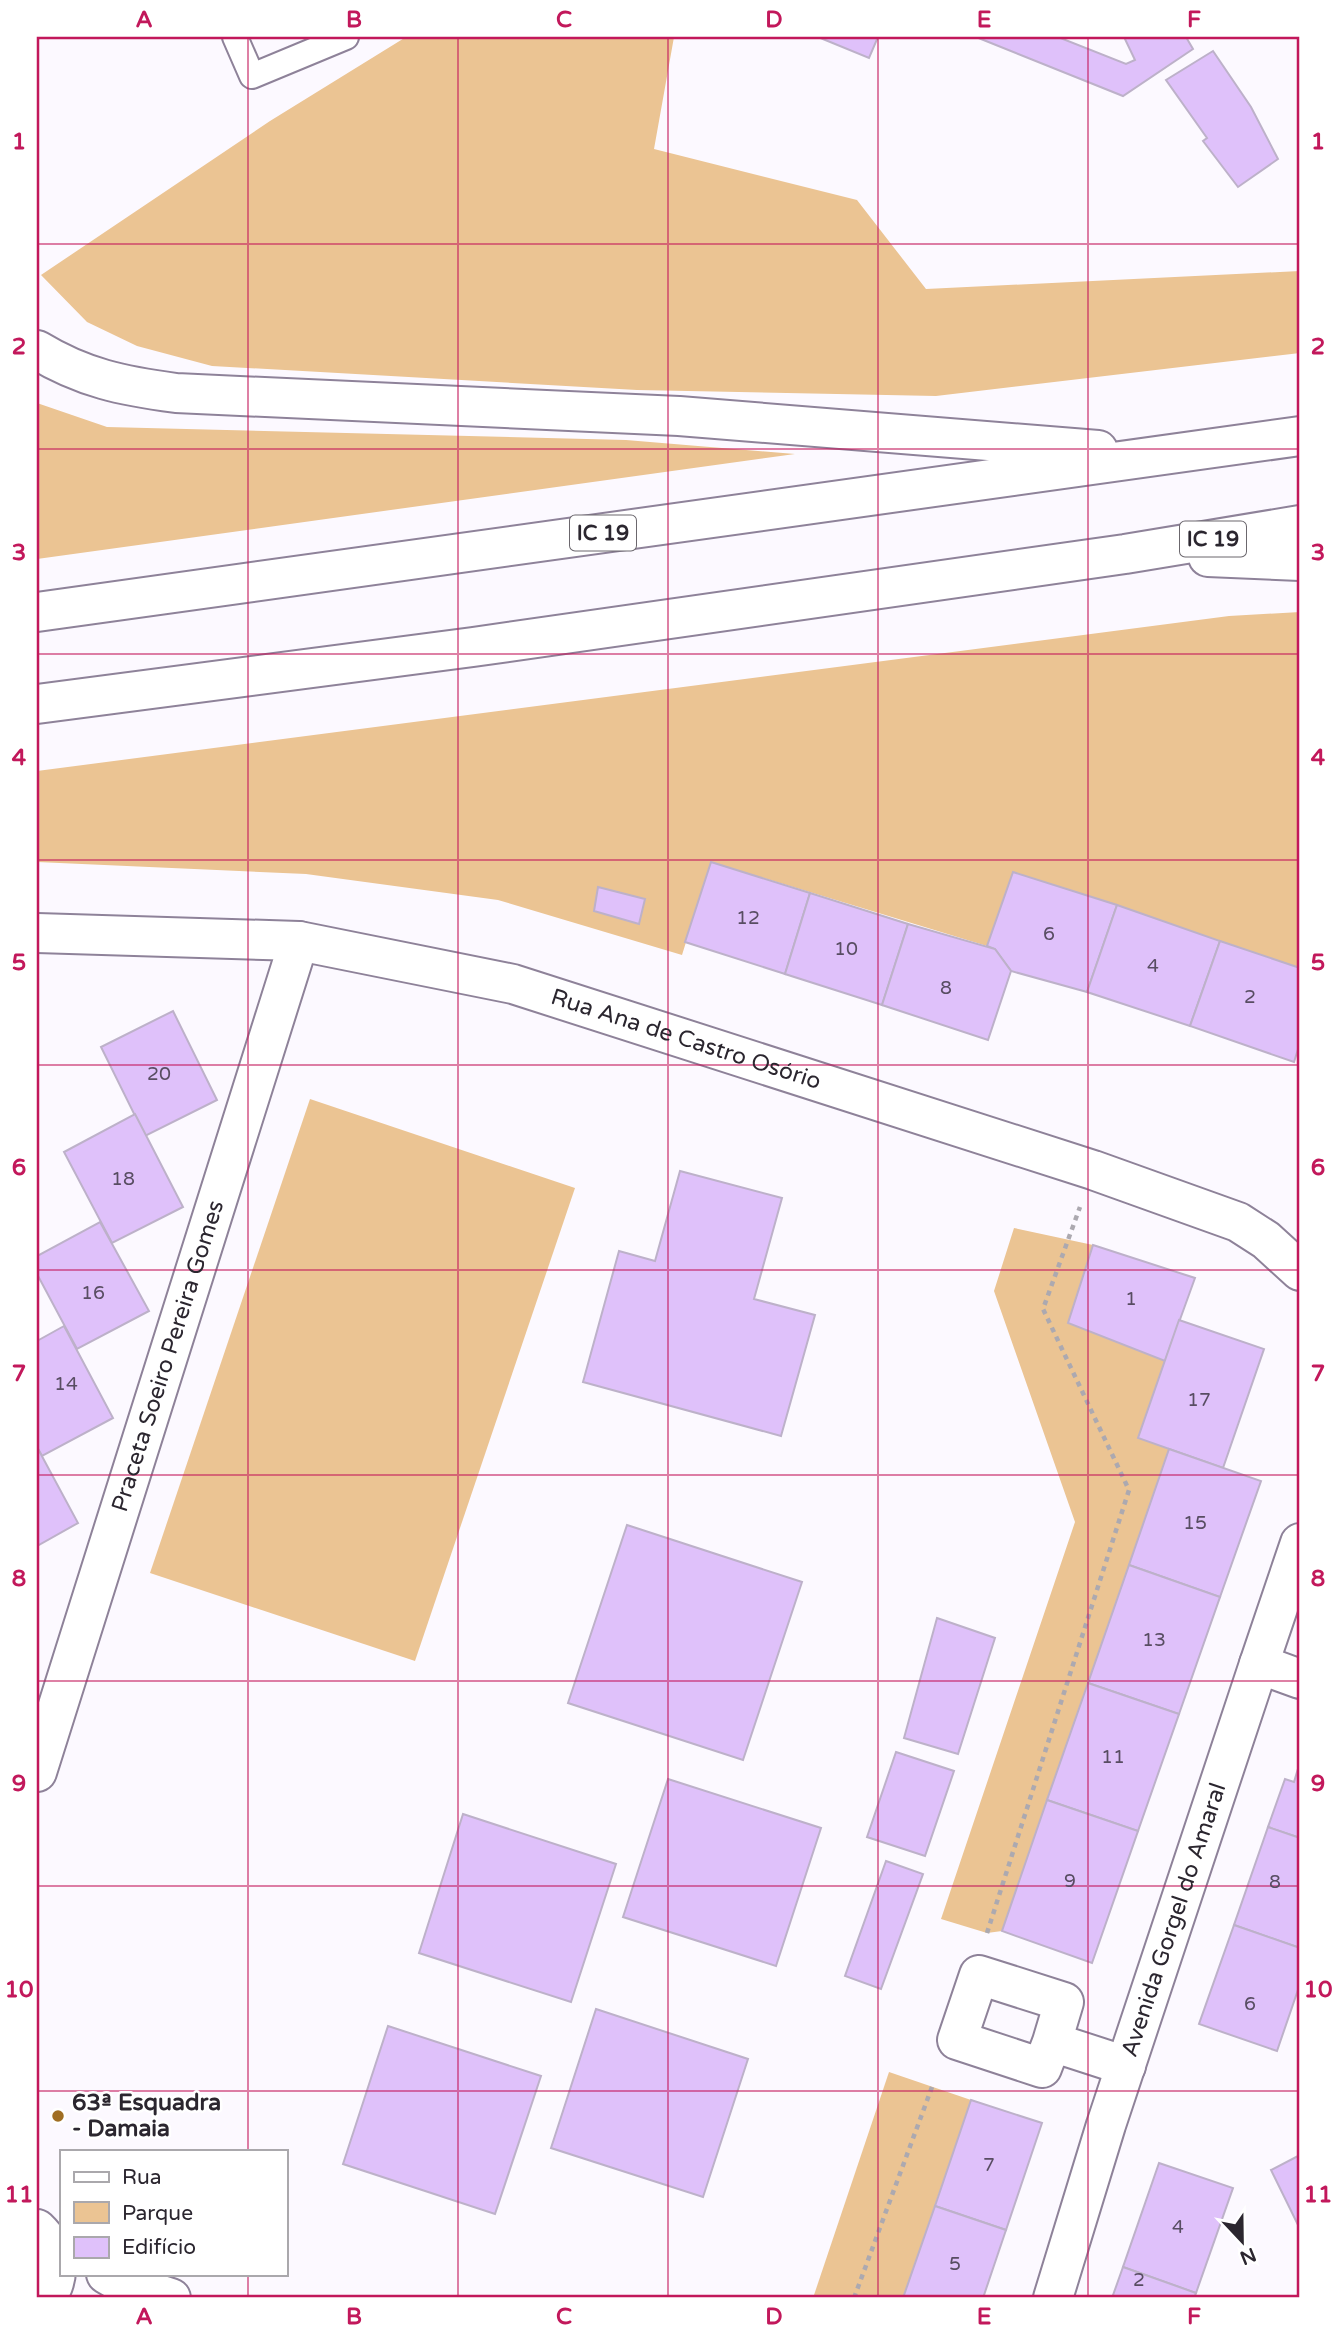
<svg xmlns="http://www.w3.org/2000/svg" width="1337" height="2335" font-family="'Varela Round',sans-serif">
<rect width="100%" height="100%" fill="#fcf9ff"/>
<!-- green -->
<g fill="#ebc493">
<polygon points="406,37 674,37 654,149 857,200 926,289 1300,271 1300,353 936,396 637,390 212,366 137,346 87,322 41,275 270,121"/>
<polygon points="37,403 107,427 626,440 795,454 37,559"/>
<polygon points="1300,612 1300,968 1013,873 987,946 711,862 682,955 498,900 306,874 37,862 37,771 1229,616"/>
<polygon points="310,1099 575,1188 415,1661 150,1573"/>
<polygon points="1014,1228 1093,1245 1068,1323 1165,1361 1169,1449 1002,1931 987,1933 941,1919 1075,1522 994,1291"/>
<polygon points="889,2072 971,2100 903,2298 813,2298"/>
</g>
<!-- building -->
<g fill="#dfc1fa" stroke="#bdb1c9" stroke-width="2">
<polygon points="818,37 878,37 869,58"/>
<polygon points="976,37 1058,37 1126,64 1135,60 1124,37 1186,37 1193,49 1123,96"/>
<polygon points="1213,51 1251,107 1278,159 1238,187 1203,141 1207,138 1166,80"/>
<polygon points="711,862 810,893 785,974 685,942"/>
<polygon points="1013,872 1117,905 1087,992 1011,971 995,949 987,946"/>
<polygon points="598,887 645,899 639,924 594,911"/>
<polygon points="810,893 908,924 882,1005 785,974"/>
<polygon points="1117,905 1220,941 1190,1026 1087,992"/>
<polygon points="908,924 995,949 1011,971 988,1040 882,1005"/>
<polygon points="1220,941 1300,968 1300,1043 1294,1062 1190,1026"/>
<polygon points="173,1011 217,1100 145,1136 101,1047"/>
<polygon points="135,1114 183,1207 112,1243 64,1152"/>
<polygon points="680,1171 782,1198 754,1299 815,1315 781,1436 583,1382 619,1251 655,1261"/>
<polygon points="100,1222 149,1311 77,1349 37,1274 37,1256"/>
<polygon points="1093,1245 1195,1278 1165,1361 1068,1323"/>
<polygon points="1179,1320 1264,1349 1223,1468 1138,1438"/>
<polygon points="64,1326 113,1418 42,1456 37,1447 37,1341"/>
<polygon points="37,1447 78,1523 37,1546"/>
<polygon points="1169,1449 1261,1481 1220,1597 1129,1565"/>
<polygon points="627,1525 802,1582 743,1760 568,1703"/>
<polygon points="1129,1565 1220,1597 1179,1714 1088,1683"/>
<polygon points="937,1618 995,1638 958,1754 904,1738"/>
<polygon points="1088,1683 1179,1714 1138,1831 1047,1800"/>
<polygon points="896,1752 954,1771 925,1856 867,1837"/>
<polygon points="1300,1762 1300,1838 1268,1827 1285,1779 1294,1782"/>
<polygon points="668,1779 821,1828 776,1966 623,1917"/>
<polygon points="1047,1800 1138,1831 1092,1963 1002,1931"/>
<polygon points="463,1814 616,1864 571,2002 419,1953"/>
<polygon points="1268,1827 1300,1838 1300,1948 1234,1925"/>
<polygon points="886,1861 923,1874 881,1989 845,1976"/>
<polygon points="1234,1925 1300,1948 1300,1984 1277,2051 1199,2024"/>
<polygon points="596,2009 748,2059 703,2197 551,2148"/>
<polygon points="388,2026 541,2076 495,2214 343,2164"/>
<polygon points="971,2100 1042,2123 1006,2230 935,2206"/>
<polygon points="1300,2155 1300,2229 1271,2170"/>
<polygon points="1159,2163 1233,2188 1196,2293 1123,2267"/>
<polygon points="935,2206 1006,2230 983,2298 903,2298"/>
<polygon points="1123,2267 1196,2293 1194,2298 1112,2298"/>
</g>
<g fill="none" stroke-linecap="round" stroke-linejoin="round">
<!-- lane casing -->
<g stroke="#8e8299" stroke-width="28">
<polyline id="lane" points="235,37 252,76 346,37"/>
</g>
<!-- street casing -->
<g stroke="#8e8299" stroke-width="42">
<g id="street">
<path id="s1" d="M37,933L299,941L513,984L1093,1170L1238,1222L1266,1240L1300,1271"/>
<polyline points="1259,1664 1300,1543"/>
<path id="s2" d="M37,1772L299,941"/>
<polyline points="1052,2042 1042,2068 957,2040 979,1975 1064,2002 1052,2042 1126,2066"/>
<path d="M37,2229C57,2248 63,2275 46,2298"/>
<polyline points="106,2274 118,2281 171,2298"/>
</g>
</g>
<!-- secondary casing -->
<g stroke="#8e8299" stroke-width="42">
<g id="secondary">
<path id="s3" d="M1053,2298L1106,2125L1259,1664L1300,1679"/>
</g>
</g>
<!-- highway casing -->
<g stroke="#8e8299" stroke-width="42">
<g id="highway">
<path d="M37,350C83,378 123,386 176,393L679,416L1098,450"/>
<polyline points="1208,557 1300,561"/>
<polyline points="37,612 1300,436"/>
<polyline points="37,704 473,647 1125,554 1300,525"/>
</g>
</g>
<!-- path -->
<g stroke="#aca9b0" stroke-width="4.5" stroke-dasharray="5 5" stroke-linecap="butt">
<polyline points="987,1933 1129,1490 1043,1309 1080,1207"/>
<polyline points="854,2298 932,2087"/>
</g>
<!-- lane -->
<use href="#lane" stroke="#fff" stroke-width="24"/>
<!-- street -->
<use href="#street" stroke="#fff" stroke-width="38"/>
<!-- secondary -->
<use href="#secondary" stroke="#fff" stroke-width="38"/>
<!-- highway -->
<use href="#highway" stroke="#fff" stroke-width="38"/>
</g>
<!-- grid -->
<path fill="none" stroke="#c2185b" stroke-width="2" stroke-opacity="0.55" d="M248,37V2151M458,37V2298M668,37V2298M878,37V2298M1088,37V2298M37,244H1300M37,449H1300M37,654H1300M37,860H1300M37,1065H1300M37,1270H1300M37,1475H1300M37,1681H1300M37,1886H1300M37,2091H1300M248,2274V2298"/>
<!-- markers -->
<circle fill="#a06e23" stroke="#fff" stroke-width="2.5" cx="58" cy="2116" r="7"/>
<g text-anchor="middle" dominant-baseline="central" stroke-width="5" stroke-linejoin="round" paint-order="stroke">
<!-- number labels -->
<g font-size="19" fill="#584d62">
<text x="748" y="918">12</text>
<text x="1049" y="934">6</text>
<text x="846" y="949">10</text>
<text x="1153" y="966">4</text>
<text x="946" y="988">8</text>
<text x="1250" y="997">2</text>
<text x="159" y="1074">20</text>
<text x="123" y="1179">18</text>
<text x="93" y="1293">16</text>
<text x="1131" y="1299">1</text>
<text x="66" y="1384">14</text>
<text x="1199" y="1400">17</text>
<text x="1195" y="1523">15</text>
<text x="1154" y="1640">13</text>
<text x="1113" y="1757">11</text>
<text x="1070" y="1881">9</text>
<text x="1275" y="1882">8</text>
<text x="1250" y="2004">6</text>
<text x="989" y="2165">7</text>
<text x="1178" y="2227">4</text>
<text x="955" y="2264">5</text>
<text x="1139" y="2280">2</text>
</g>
<!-- shield labels -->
<g fill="#fff" stroke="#6b676d" stroke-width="2">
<rect x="570" y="515.5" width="66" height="35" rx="5"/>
<rect x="1180" y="521.5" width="66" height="35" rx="5"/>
</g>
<g font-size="21" font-weight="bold" fill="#2b262f">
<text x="603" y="533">IC 19</text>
<text x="1213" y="539">IC 19</text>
</g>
<!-- street labels -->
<g font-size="23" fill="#2b262f" stroke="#fff">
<text stroke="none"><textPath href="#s1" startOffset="662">Rua Ana de Castro Osório</textPath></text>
<text stroke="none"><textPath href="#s2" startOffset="436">Praceta Soeiro Pereira Gomes</textPath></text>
<text stroke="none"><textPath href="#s3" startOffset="397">Avenida Gorgel do Amaral</textPath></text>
</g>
<!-- poi labels -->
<g font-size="23" font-weight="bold" fill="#2b262f" stroke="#fff" text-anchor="start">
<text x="72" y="2103">63ª Esquadra<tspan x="72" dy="26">- Damaia</tspan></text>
</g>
</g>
<!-- border -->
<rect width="1337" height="2335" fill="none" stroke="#ffffff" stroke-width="77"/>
<!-- legend -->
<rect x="60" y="2150" width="228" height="126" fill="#ffffff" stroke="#aaa8ac" stroke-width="2"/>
<rect x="74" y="2172" width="35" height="10" fill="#ffffff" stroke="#aaa8ac" stroke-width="2"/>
<text x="122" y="2184" font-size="21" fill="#2b262f">Rua</text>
<rect x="74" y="2202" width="35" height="21" fill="#ebc493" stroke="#aaa8ac" stroke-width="2"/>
<text x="122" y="2220" font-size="21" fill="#2b262f">Parque</text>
<rect x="74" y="2237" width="35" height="21" fill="#dfc1fa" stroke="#aaa8ac" stroke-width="2"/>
<text x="122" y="2254" font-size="21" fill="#2b262f">Edifício</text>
<!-- north arrow -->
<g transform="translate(1242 2241) rotate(158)" stroke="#ffffff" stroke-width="5" paint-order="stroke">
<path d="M0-5L12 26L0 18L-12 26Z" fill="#2b262f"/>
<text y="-10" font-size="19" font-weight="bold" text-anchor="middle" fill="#2b262f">N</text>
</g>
<rect x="38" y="38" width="1260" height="2258" fill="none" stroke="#c2185b" stroke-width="2.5"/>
<g font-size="23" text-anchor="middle" font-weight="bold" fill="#c2185b">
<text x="144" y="27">A</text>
<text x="354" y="27">B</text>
<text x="564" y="27">C</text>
<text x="774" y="27">D</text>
<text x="984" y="27">E</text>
<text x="1194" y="27">F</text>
<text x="19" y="149">1</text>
<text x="1318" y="149">1</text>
<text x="19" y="354">2</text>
<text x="1318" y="354">2</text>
<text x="19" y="560">3</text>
<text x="1318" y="560">3</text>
<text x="19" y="765">4</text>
<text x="1318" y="765">4</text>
<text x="19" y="970">5</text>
<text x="1318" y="970">5</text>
<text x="19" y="1175">6</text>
<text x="1318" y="1175">6</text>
<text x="19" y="1381">7</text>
<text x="1318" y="1381">7</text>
<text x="19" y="1586">8</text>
<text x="1318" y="1586">8</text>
<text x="19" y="1791">9</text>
<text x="1318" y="1791">9</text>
<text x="19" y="1997">10</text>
<text x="1318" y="1997">10</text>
<text x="19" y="2202">11</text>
<text x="1318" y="2202">11</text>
<text x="144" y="2324">A</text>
<text x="354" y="2324">B</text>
<text x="564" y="2324">C</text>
<text x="774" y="2324">D</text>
<text x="984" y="2324">E</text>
<text x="1194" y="2324">F</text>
</g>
</svg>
